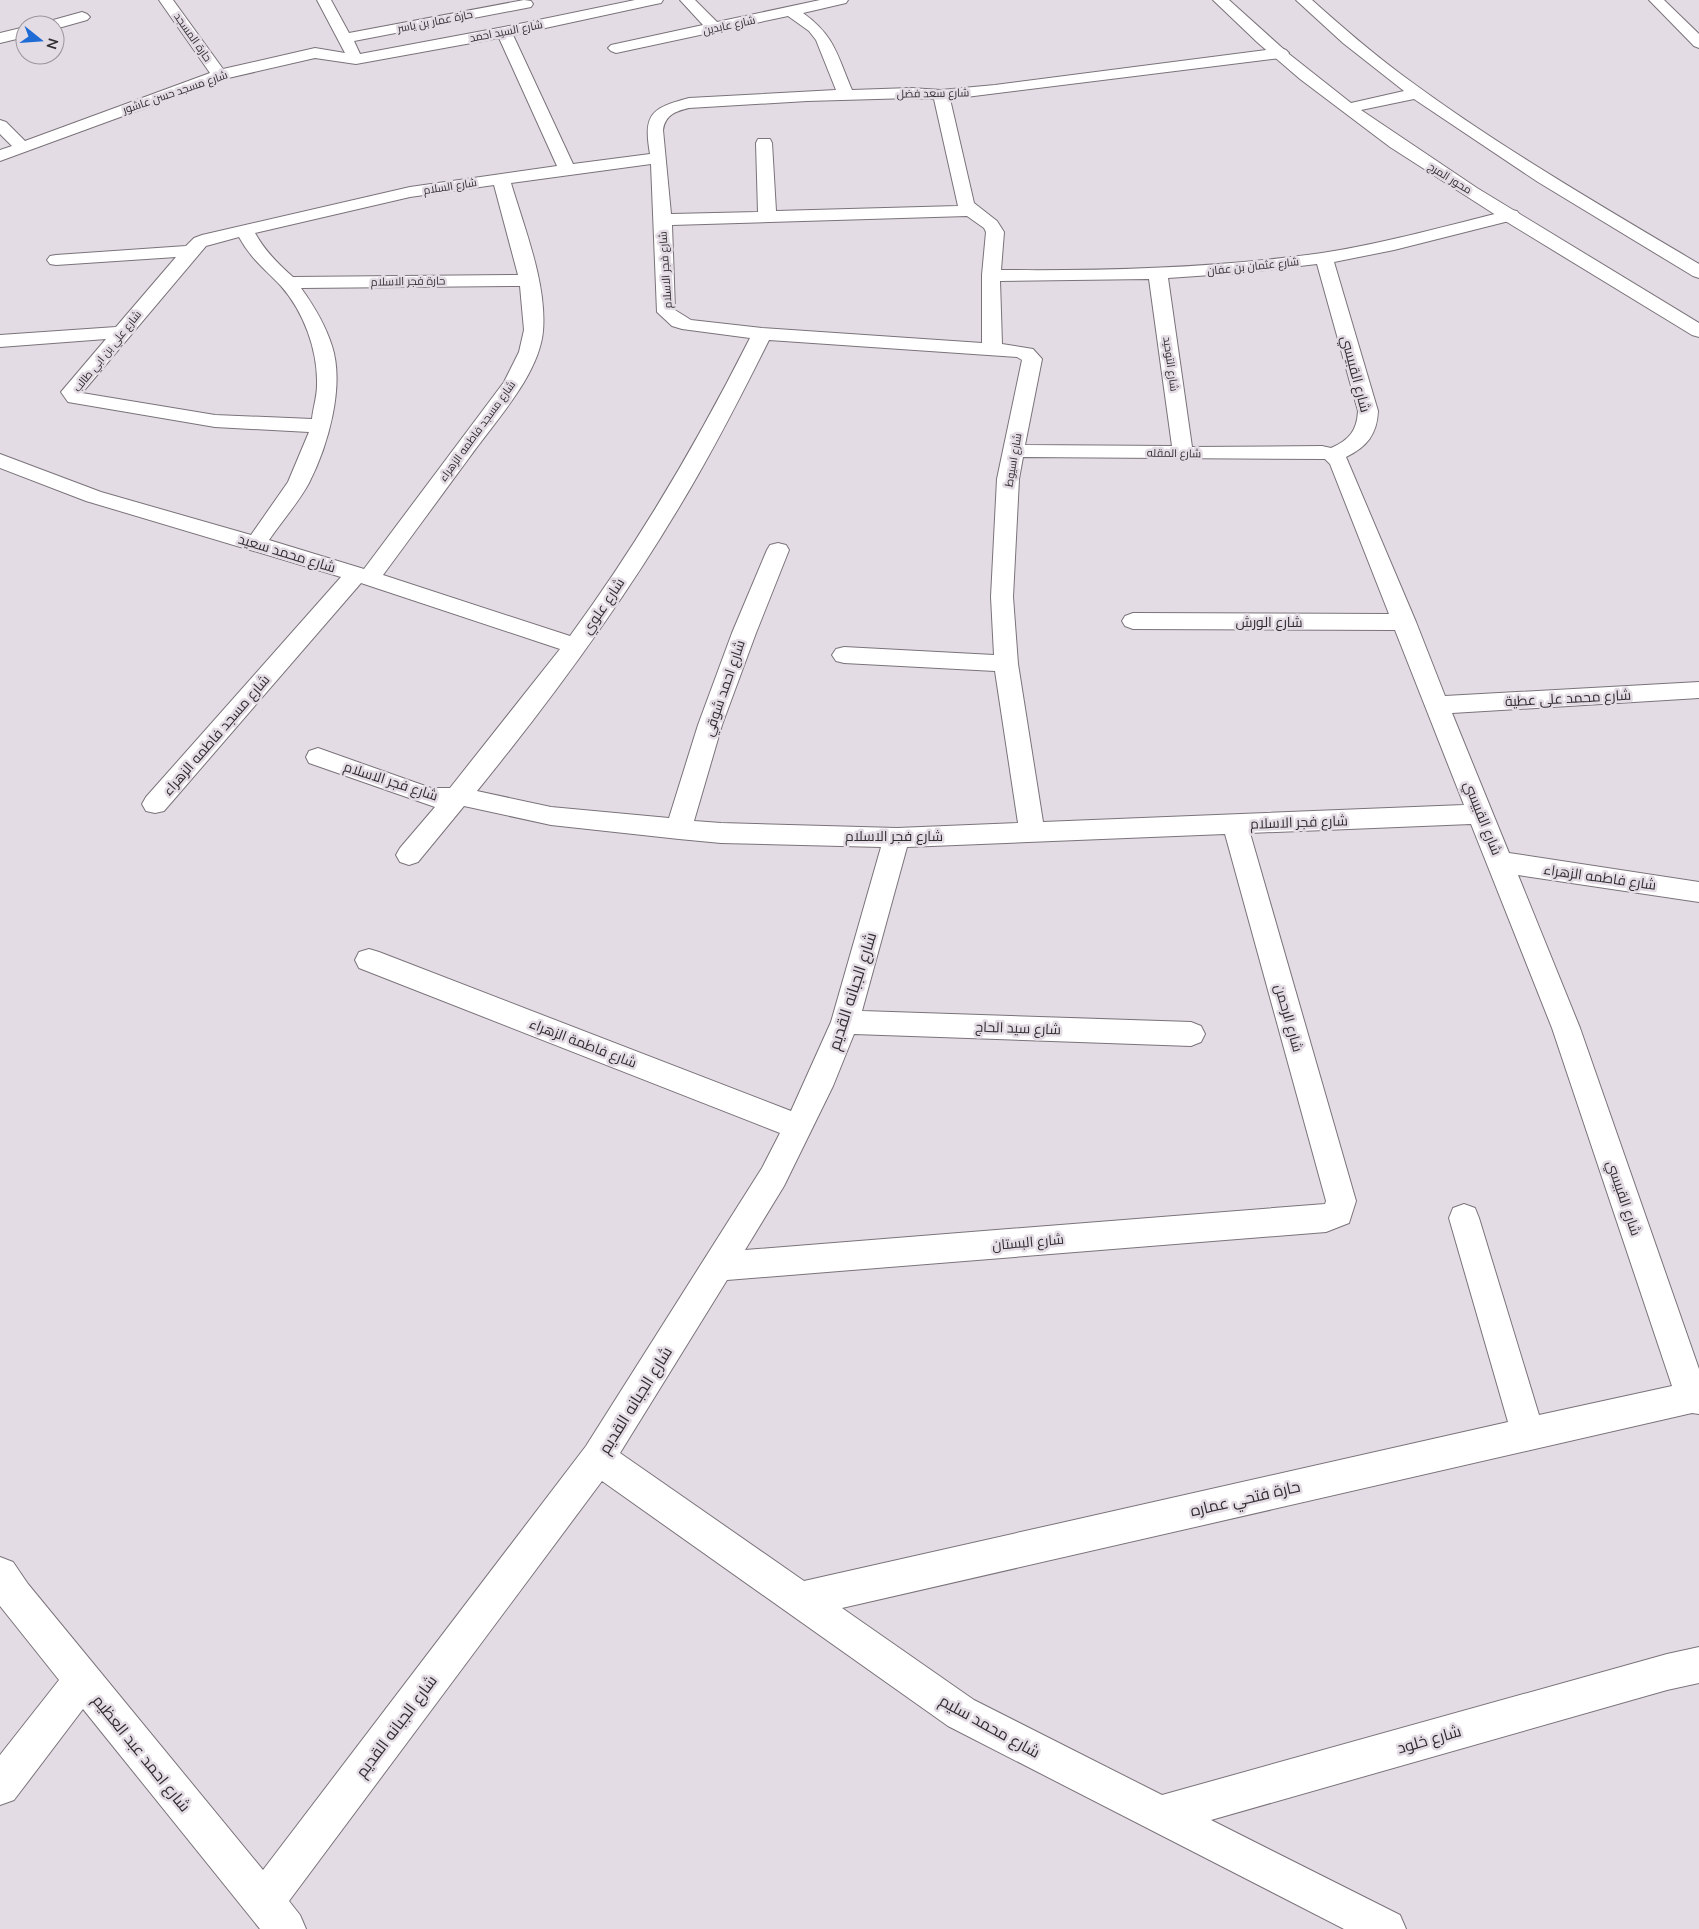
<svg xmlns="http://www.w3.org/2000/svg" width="1699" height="1929" font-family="Mulish,Cairo,sans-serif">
<rect width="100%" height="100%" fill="#e4dce4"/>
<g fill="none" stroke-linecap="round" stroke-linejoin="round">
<!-- minor casing -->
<g stroke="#7a737a" stroke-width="2">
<g id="minor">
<path d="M159,0H173L223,69L315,48L345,53L317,0H331L349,33L524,0L531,1L533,4L531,7L526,8L354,41L360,54L504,27L635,0H663L661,3L656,4L513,35L573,164L650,154C643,114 651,108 689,98L836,90L816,40L809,31L788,16L616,53L611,51L608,48L611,45L703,25L680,0H695L717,22L820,0H848L846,3L803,13C835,36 837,55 852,90L911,88L941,90L995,85L1281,48L1286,50L1289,53L1286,56L1281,58L950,99L974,203L997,221L1004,232L1001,270C1108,271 1216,268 1322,253C1386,243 1449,225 1511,210L1517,211L1520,215L1517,219L1394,250L1334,262L1378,411C1377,434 1367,447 1346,457L1416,622L1445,696L1699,682V698L1452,713L1509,853L1699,882V902L1518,875L1580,1028L1699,1369V1414L1692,1413L842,1608L974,1700L1162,1795L1667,1654L1699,1647V1683L1667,1690L1211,1820L1400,1915L1406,1929H1344L948,1726L602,1481L289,1901L300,1915L306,1929H260L83,1709L14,1800L0,1805V1755L59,1680L0,1606V1557L13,1562L28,1584L263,1870L586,1446L762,1168L780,1133L359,968L355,960L359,952L369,949L379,952L791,1111L831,1022L881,847L721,843L679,839L551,825L464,806L418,862L409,865L400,862L396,855L400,848L435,807L309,763L306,757L309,751L318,748L431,788H450L560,649L361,583L164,811L155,813L146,811L142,804L146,797L341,577L86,501L0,468V454L101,492L251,535L288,482L309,432L215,427L68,402L61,392L106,339L0,347V335L116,327L176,257L56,265L50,264L47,260L50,256L56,255L186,246L194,238L202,235L410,187L557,166L499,38L356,64L315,58L224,79L0,161V150L12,146L0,134V120L6,122L25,141L210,73ZM911,98L934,99L958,206L776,211L772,143L770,139H758L756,143L758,212L671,214L663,130C665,115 676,111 689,108L807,101ZM651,164L657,312L672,326L682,329L750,338C697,443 639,542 570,636L383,575C412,536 440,497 469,458C494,422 539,376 543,331C547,284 524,227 511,183ZM494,185L518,275L293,277C278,264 265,251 255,233L410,197ZM967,216L984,228L986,232L982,275V343L762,328L691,320L675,310L672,225ZM239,237C251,259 265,269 281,286C304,312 318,351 317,385C317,397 313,408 312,419L215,415L82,393L206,246ZM1317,264L1358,411C1357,431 1349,440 1331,448L1322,446L1192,447L1168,278L1240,273ZM1149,279L1172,446L1025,445L1042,359L1033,349L1002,344L1000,281ZM520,286L524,330L519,352L504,382L364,569L269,540C282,521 298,503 309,483C328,446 345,386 332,346C325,324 314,306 301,288ZM769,340L1017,357L1022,360L997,479L991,597L994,655L844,647L836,649L832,655L836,661L844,663L995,671L1018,823L897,828L721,823L694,821L722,725L756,633L789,550L786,545L778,543L770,545L767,550L732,633L698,725L669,818L551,807L477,791C551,700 621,605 681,504C713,451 741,396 769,340ZM1023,457L1325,459L1330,464L1389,614L1133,613L1125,616L1122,621L1125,626L1133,629L1395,630L1464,805L1043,822L1018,664L1013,597L1019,479ZM1471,824L1552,1028L1672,1386L1539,1415L1479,1218L1475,1208L1464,1204L1453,1208L1449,1218L1508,1422L804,1581L620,1453L727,1280L1326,1232L1349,1223L1356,1201L1250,833ZM1225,834L1326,1201L1325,1204L745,1250L784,1186L833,1086L854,1034L1191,1046L1201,1042L1205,1034L1201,1026L1191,1022L862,1011L907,847Z"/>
<polygon points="1649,0 1664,0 1699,34 1699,48 1694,46"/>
<polygon points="82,12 87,14 90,17 87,20 55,29 55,25 43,25 46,22"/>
<polygon points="25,27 25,37 0,43 0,33"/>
</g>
</g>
<!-- secondary casing -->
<g stroke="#7a737a" stroke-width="2">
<path id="secondary" d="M1213,0H1229L1289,54L1351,103L1404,91L1343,43L1296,0H1312C1341,26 1371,52 1402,75C1496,145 1598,204 1699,264V278L1693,276L1538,182L1414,99L1361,110L1477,188L1699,323V337L1692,335L1502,219L1390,147L1300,79L1257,42Z"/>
</g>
<!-- minor -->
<use href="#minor" fill="#fff" fill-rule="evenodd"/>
<!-- secondary -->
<use href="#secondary" fill="#fff" fill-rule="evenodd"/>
</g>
<g text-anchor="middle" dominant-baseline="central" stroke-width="5" stroke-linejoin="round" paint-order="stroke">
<!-- far-street labels -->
<g font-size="11" fill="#302d30" stroke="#e4dce4">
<text transform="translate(435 21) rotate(-11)">حارة عمار بن ياسر</text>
<text transform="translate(729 25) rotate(-12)">شارع عابدين</text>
<text transform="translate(506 31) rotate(-11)">شارع السيد احمد</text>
<text transform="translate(193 37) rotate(55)">حارة المسجد</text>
<text transform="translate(175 92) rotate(-19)">شارع مسجد حسن عاشور</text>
<text transform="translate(933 93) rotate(-1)">شارع سعد فضل</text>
<text transform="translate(1450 178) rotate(32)">محور المرج</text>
<text transform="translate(450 186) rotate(-9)">شارع السلام</text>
<text transform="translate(1253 266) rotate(-6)">شارع عثمان بن عفان</text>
<text transform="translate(665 270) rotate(-94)">شارع فجر الاسلام</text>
<text transform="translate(408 281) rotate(-1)">حارة فجر الاسلام</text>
<text transform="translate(107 351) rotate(-51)">شارع علي بن ابي طالب</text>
<text transform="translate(1171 364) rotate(82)">شارع التوحيد</text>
<text transform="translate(477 431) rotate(-54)">شارع مسجد فاطمه الزهراء</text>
<text transform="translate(1174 453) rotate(1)">شارع المقله</text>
<text transform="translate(1013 460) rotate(-80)">شارع اسيوط</text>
</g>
<!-- street labels -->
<g font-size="14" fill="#302d30" stroke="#e4dce4">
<text transform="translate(1356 374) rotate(75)">شارع القبيسي</text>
<text transform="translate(287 553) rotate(17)">شارع محمد سعيد</text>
<text transform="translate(603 606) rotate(-56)">شارع علوي</text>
<text x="1269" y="622">شارع الورش</text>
<text transform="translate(724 688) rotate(-71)">شارع احمد شوقي</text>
<text transform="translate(1568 698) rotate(-3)">شارع محمد على عطية</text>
<text transform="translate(216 735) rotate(-49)">شارع مسجد فاطمه الزهراء</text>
<text transform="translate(391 781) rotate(18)">شارع فجر الاسلام</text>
<text transform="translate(1483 818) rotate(68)">شارع القبيسي</text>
<text transform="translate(1299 822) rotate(-2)">شارع فجر الاسلام</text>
<text x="894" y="836">شارع فجر الاسلام</text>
<text transform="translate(1600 877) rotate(8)">شارع فاطمه الزهراء</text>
<text transform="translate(1289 1018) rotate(74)">شارع الرحمن</text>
<text transform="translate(1018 1028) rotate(2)">شارع سيد الحاج</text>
<text transform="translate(583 1043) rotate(21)">شارع فاطمة الزهراء</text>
<text transform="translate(1624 1198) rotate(71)">شارع القبيسي</text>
<text transform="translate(1028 1242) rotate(-5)">شارع البستان</text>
</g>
<!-- near-street labels -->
<g font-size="16" fill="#302d30" stroke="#e4dce4">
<text transform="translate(852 991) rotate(-72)">شارع الجبانه القديم</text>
<text transform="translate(635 1400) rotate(-58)">شارع الجبانه القديم</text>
<text transform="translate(1245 1498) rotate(-13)">حارة فتحي عماره</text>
<text transform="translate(396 1726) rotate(-53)">شارع الجبانه القديم</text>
<text transform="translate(990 1726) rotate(29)">شارع محمد سليم</text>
<text transform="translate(1429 1739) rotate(-16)">شارع خلود</text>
<text transform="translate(142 1753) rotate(51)">شارع احمد عبد العظيم</text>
</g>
</g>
<!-- north arrow -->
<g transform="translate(40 40) rotate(107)"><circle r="24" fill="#e4dce4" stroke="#9c969c"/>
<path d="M0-4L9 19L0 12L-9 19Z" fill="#1f6bd6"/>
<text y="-8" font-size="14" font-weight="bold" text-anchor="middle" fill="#302d30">N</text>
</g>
</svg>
